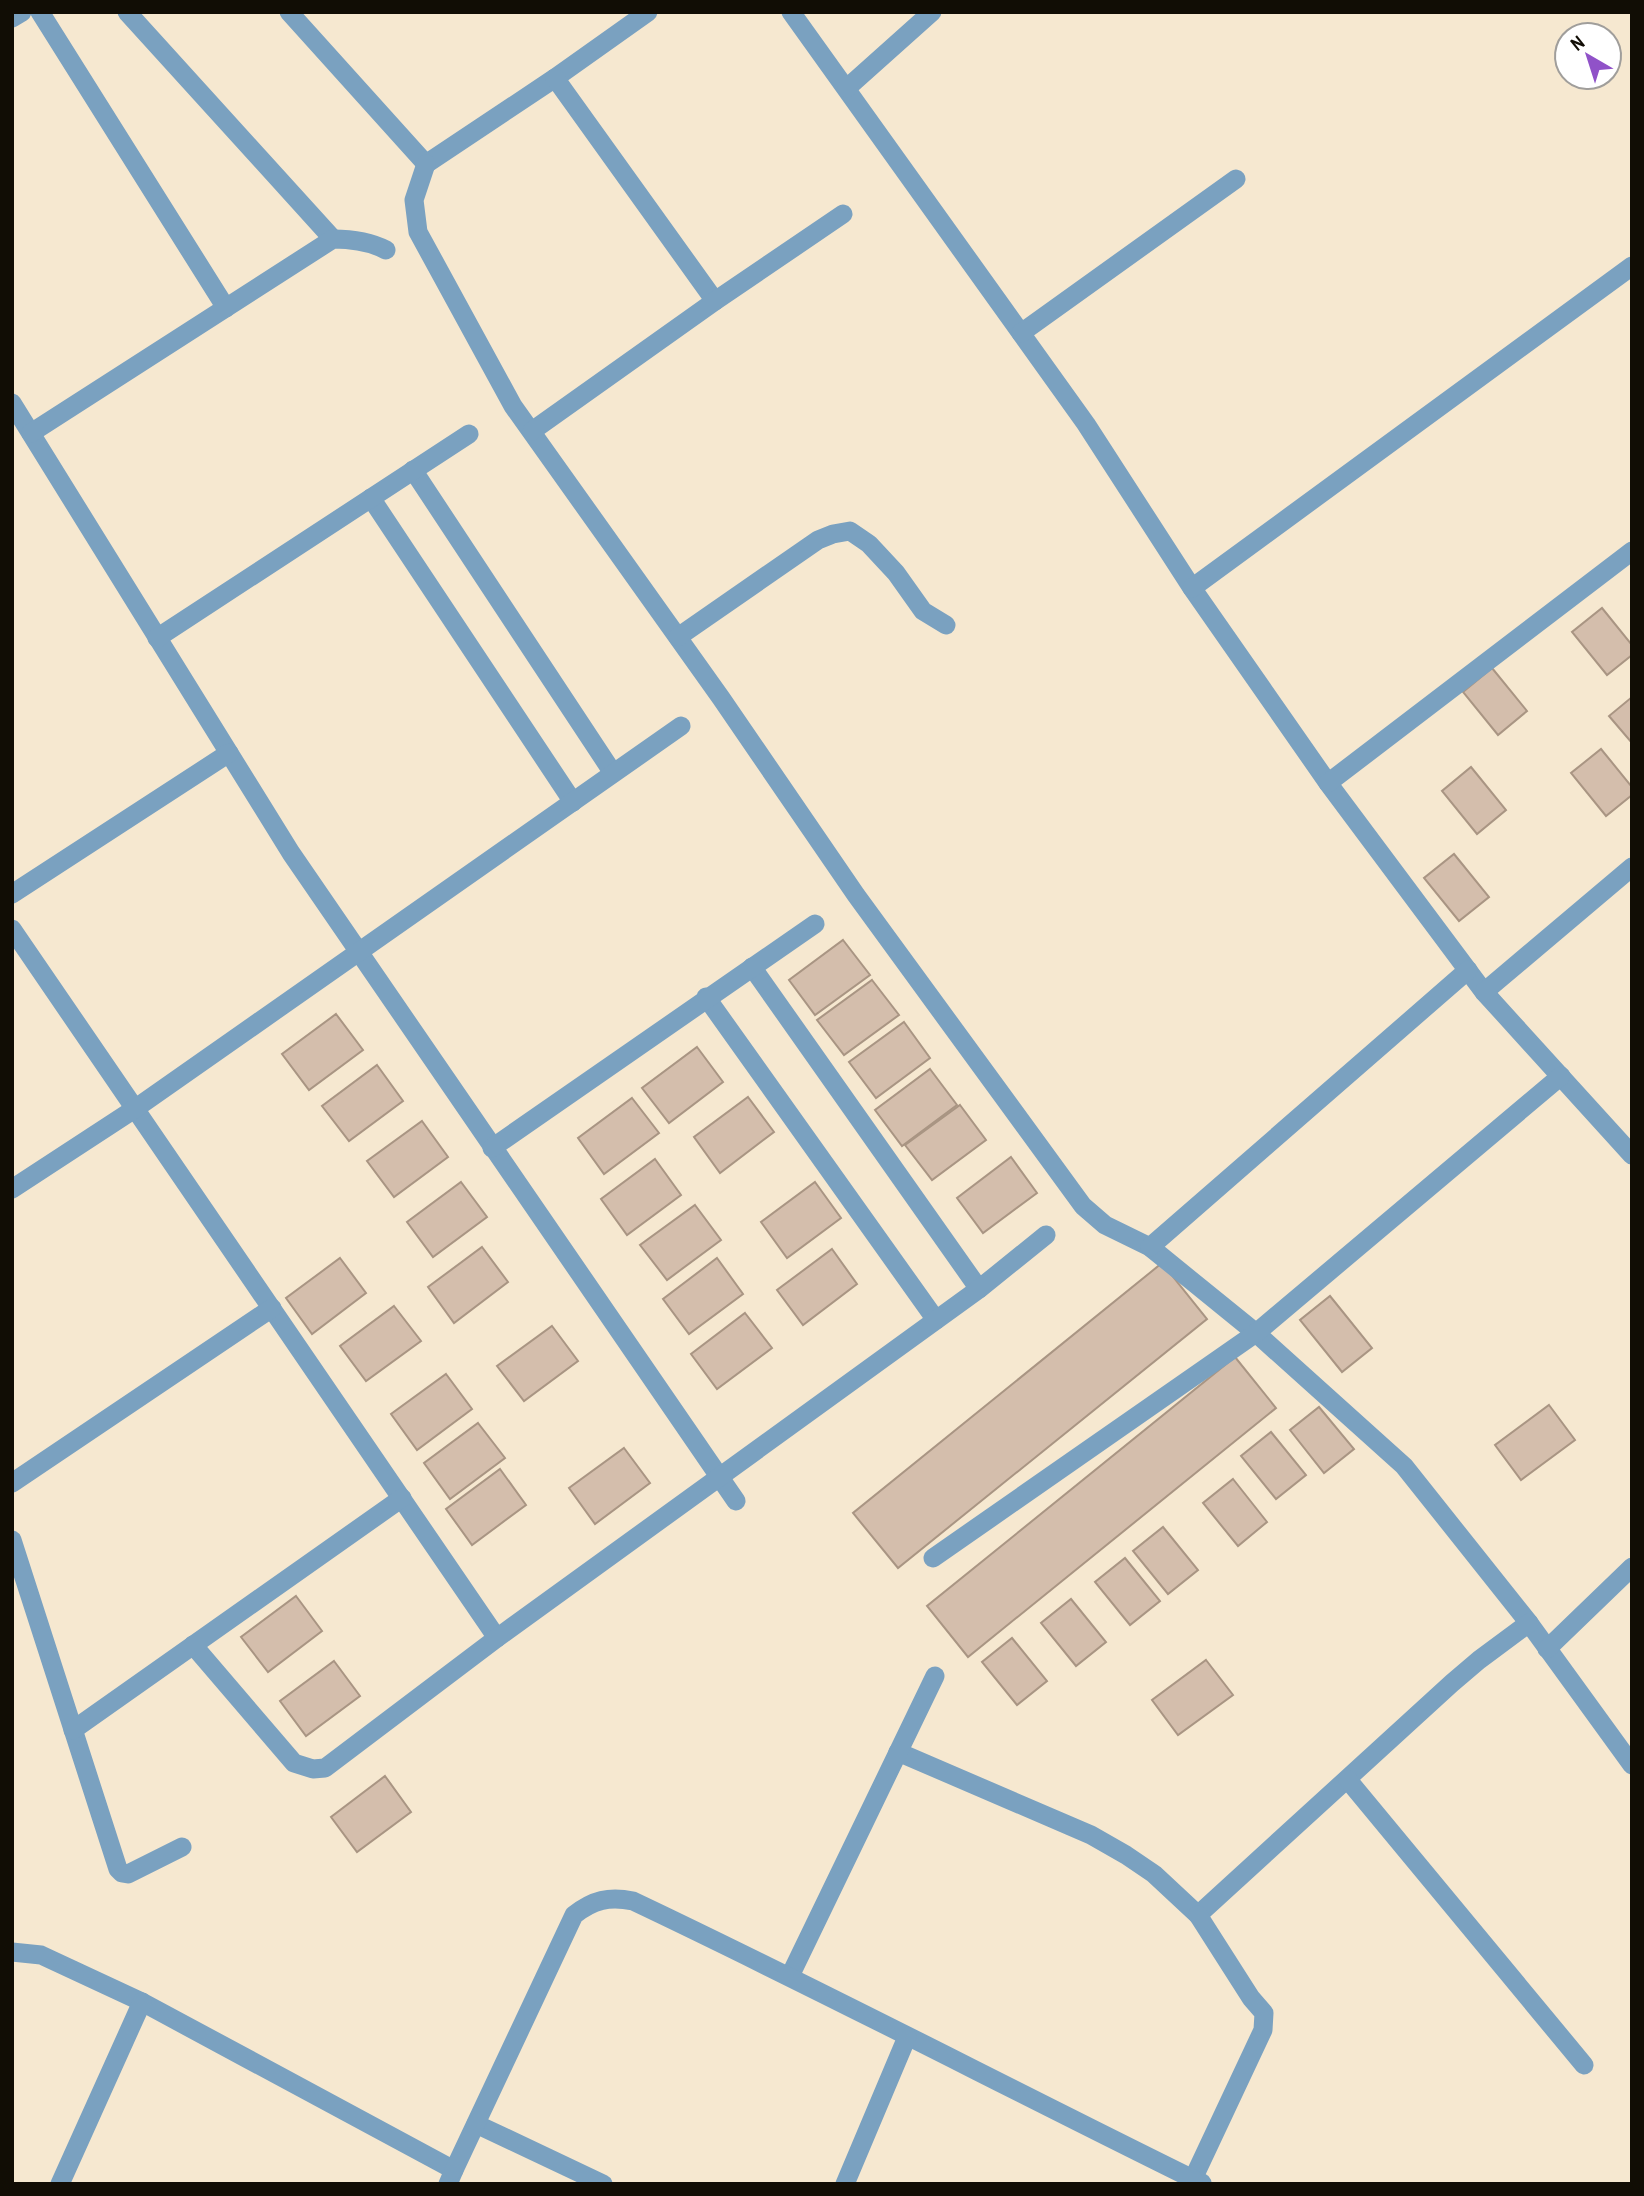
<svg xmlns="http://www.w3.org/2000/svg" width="1644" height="2196" font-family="'Archivo Narrow',sans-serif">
<rect width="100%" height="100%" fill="#f6e8d0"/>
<!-- building -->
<g fill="#d4beac" stroke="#a99583" stroke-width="2">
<polygon points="1602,608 1632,645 1632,655 1607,675 1572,632"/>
<polygon points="1492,668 1527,711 1498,735 1463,692"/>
<polygon points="1632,697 1632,743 1609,716"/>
<polygon points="1601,749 1632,787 1632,795 1606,816 1571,773"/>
<polygon points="1471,767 1506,810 1477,834 1442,791"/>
<polygon points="1454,854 1489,897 1459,921 1424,878"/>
<polygon points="843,940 870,975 815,1015 789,980"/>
<polygon points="872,980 899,1015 844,1055 817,1020"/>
<polygon points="336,1014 363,1050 309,1090 282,1054"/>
<polygon points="904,1022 930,1058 876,1098 849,1062"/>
<polygon points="697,1047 723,1082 669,1123 642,1088"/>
<polygon points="377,1065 403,1101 349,1141 322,1106"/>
<polygon points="930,1069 957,1105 902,1146 875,1110"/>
<polygon points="748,1097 774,1132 720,1173 694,1137"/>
<polygon points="632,1098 659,1133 604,1174 578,1138"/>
<polygon points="960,1105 986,1140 932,1180 905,1145"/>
<polygon points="422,1121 448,1157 394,1197 367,1161"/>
<polygon points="1011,1157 1037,1193 983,1233 957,1198"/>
<polygon points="655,1159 681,1195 627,1235 601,1199"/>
<polygon points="461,1182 487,1217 433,1257 407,1222"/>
<polygon points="815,1182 841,1218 787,1258 761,1222"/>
<polygon points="695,1205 721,1240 667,1280 640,1245"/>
<polygon points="482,1247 508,1282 454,1323 428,1287"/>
<polygon points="832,1249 857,1284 803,1325 777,1290"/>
<polygon points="340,1258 366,1293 312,1334 286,1298"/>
<polygon points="717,1258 743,1294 689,1334 663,1299"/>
<polygon points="1162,1263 1207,1319 898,1568 853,1513"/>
<polygon points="1330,1296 1372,1348 1342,1372 1300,1320"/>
<polygon points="394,1306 421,1341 366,1381 340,1346"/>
<polygon points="745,1313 772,1348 717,1389 691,1354"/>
<polygon points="552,1326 578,1361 524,1401 497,1366"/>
<polygon points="1235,1357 1276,1408 968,1657 927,1606"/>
<polygon points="446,1374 472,1409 417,1450 391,1414"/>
<polygon points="1549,1405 1575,1440 1521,1480 1495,1445"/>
<polygon points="1319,1407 1354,1449 1324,1473 1290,1430"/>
<polygon points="478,1423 505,1458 450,1499 424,1463"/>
<polygon points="1271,1432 1306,1475 1276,1499 1241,1456"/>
<polygon points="624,1448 650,1483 595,1524 569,1488"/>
<polygon points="500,1469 526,1505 472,1545 446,1509"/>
<polygon points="1233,1479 1267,1522 1238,1546 1203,1503"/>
<polygon points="1163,1527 1198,1570 1168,1594 1133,1551"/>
<polygon points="1125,1558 1160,1601 1130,1625 1095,1582"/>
<polygon points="296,1596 322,1631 268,1672 241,1637"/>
<polygon points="1071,1599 1106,1642 1076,1666 1041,1623"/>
<polygon points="1012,1638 1047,1681 1017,1705 982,1662"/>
<polygon points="1206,1660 1233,1695 1178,1735 1152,1700"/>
<polygon points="334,1661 360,1696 306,1736 280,1701"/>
<polygon points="385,1776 411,1812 357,1852 331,1817"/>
</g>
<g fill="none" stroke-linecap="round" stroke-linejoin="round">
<!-- minor -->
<g stroke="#7aa1c0" stroke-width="19">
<polyline points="40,12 226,308"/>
<polyline points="127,12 333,239"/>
<polyline points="289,12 426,164 555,78 648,12"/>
<polyline points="791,12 1086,424 1192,588 1328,783 1484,992 1632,1155"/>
<polyline points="12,18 22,12"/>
<polyline points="555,78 715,301"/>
<polyline points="847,88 932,12"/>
<polyline points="426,164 414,200 418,232 513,406 721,698 856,895 1083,1206 1105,1225 1150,1247 1256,1333 1404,1466 1529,1623 1632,1765"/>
<polyline points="1021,333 1236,179"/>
<polyline points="12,403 291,853 736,1501"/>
<polyline points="532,431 715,301 843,214"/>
<path d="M31,433L333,239C352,239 369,241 386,250"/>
<polyline points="413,470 613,773"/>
<polyline points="371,498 573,802"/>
<polyline points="1192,588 1632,266"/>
<polyline points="678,637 818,540 833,534 850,531 869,544 896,573 923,611 946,625"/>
<polyline points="157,638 469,434"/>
<polyline points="1328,783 1632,551"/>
<polyline points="12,894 229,753"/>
<polyline points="12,929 497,1638"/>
<polyline points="752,967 979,1289"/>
<polyline points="1484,992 1632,867"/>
<polyline points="706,997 936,1320"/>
<polyline points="492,1148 815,924"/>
<polyline points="12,1189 136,1108 681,726"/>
<polyline points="1150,1247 1468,970"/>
<polyline points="12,1483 272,1308"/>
<polyline points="12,1540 118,1869 122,1873 128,1874 182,1847"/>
<polyline points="933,1558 1256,1333 1561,1076"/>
<polyline points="193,1645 294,1763 313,1769 325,1768 497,1638 979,1289 1046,1235"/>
<polyline points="1547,1649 1632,1567"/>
<polyline points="73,1730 402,1498"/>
<polyline points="898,1752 1091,1835 1126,1855 1154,1874 1198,1915 1452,1683 1479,1660 1529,1623"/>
<polyline points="1348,1780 1584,2065"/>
<polyline points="1198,1915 1251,1998 1264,2013 1263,2030 1193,2179 1202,2183"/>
<polyline points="12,1952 41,1955 142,2002 454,2170 448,2184"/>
<polyline points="790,1976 935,1676"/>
<polyline points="476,2124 603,2184"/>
<path d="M454,2170L574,1915C593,1900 609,1896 633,1901C821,1990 1006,2087 1193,2179L1191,2184"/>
<polyline points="60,2184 142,2002"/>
<polyline points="845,2184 907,2037"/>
</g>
</g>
<!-- border -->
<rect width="1644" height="2196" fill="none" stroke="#110d05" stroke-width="28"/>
<!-- north arrow -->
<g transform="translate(1588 56) rotate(321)"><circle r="33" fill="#ffffff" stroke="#a09e9b" stroke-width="2"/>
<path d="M0-5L12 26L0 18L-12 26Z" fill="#9052c8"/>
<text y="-10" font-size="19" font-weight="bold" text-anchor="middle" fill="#110d05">N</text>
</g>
</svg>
